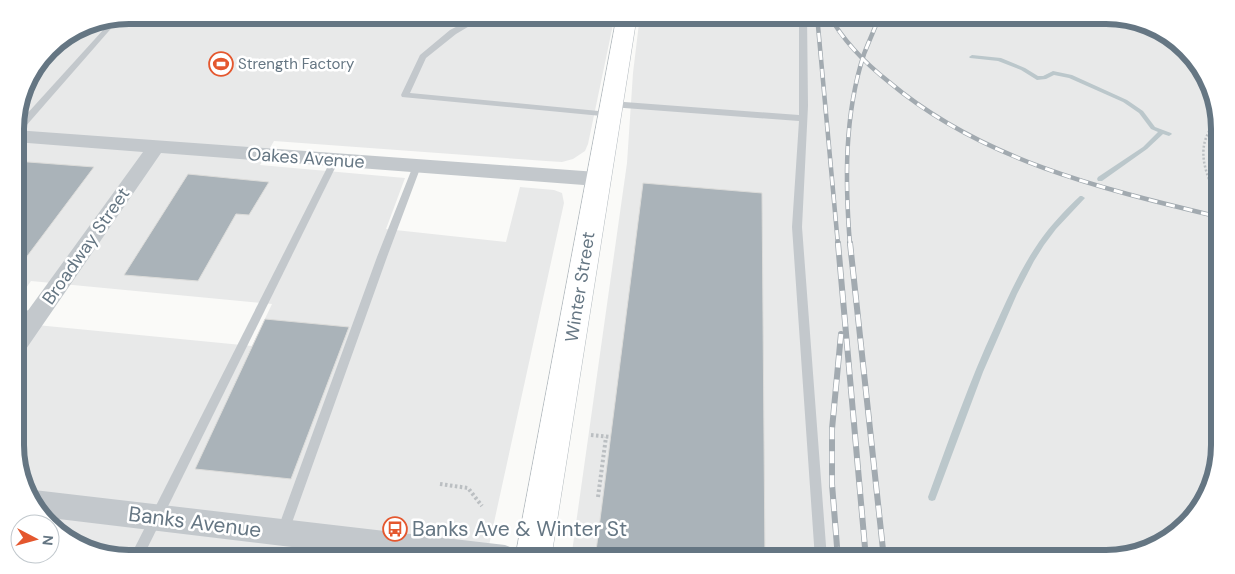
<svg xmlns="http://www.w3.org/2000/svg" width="1235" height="574" font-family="'DM Sans',sans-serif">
<rect width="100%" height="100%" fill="#fafaf8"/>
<!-- built -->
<g fill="#e8e9e9">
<polygon points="129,15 615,15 588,144 585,151 573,159 562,162 546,161 274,141 260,165 405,178 386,229 506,242 520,187 554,190 562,193 564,203 486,559 129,559 85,550 38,514 16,460 16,323 252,346 272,304 31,281 16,302 15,121 27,78 54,43 86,24"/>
<polygon points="640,15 1106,15 1150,24 1196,59 1219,114 1220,445 1211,489 1170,540 1113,559 571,559 627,163 633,73"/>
</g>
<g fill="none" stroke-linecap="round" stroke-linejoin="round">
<!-- stream -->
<g fill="#bbc7cb" fill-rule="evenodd">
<polygon points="972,55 1001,58 1025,68 1038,76 1043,76 1053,71 1072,75 1127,100 1143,111 1155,127 1171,133 1172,134 1169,136 1163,134 1147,149 1102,181 1098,181 1097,179 1098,177 1143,147 1158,132 1151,129 1139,113 1123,102 1069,78 1054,75 1046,79 1037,80 1021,70 998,61 970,58 969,57"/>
<path d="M1080,196H1082L1085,198L1056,229L1044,245L1034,261L1017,294L983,372L935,500L932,501L929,500L928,497C949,440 969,382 995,326C1008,297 1021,268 1039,242C1051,225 1065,210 1080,196Z"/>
</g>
</g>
<!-- building -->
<g fill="#aab3b9" stroke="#dcdcda">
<polygon points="15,161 94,167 16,271"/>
<polygon points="188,174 269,182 249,215 236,214 198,281 124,275"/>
<polygon points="643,183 762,193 765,559 595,559"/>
<polygon points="265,319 349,327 291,479 195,469"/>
</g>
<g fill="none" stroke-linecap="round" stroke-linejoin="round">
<!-- secondary casing -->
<g stroke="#b3babf" stroke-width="1">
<polygon id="secondary" points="617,15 637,15 551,559 515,559"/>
</g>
<!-- path-far1 -->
<path stroke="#bbbfc2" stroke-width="2.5" stroke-dasharray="2 2" stroke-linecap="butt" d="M1219,118C1193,145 1204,171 1219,201"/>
<!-- path -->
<g stroke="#bbbfc2" stroke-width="4" stroke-dasharray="2.5 2.5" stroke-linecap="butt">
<polyline points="591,435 611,437"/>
<polyline points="440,484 468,488 482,506"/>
<polyline points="598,497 606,437"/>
</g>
<!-- lane -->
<g fill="#c3c8cc" fill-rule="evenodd">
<polygon points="479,15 488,15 456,34 426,58 410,93 609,112 613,115 612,117 402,97 401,95 420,55 450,30"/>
<polygon points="799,15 807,15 808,106 802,227 827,559 815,559 792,227 799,121 611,107 607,104 611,101 799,115"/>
<polygon points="122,16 18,135 15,136 15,127 114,18"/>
<polygon points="335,157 339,160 142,559 129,559 331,160"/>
<polygon points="417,163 421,166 387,257 289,531 287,535 283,537 279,535 277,531 377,257 413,166"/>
<polygon points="16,309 41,312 42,315 41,318 37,319 16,317"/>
</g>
<!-- street -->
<g fill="#c3c8cc" fill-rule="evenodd">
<polygon points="15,130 597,172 604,174 606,179 604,184 597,186 161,153 24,352 16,355 16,327 143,152 15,142"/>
<polygon points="34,490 505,545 515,549 519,559 392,559 42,517 38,514 29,492"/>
</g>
<!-- secondary -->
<use href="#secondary" fill="#fff" fill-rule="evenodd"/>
<!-- rail-far1 casing -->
<g stroke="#a2aab0" stroke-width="4.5">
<g id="rail-far1">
<polyline points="817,15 838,245"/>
<path d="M829,15C844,42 865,63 889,82C983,161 1103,189 1219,217"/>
<path d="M850,245C845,182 844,115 864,54C869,41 875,28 880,15"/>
</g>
</g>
<!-- rail casing -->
<g stroke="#a2aab0" stroke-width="6">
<g id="rail">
<polyline points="838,243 866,559"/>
<polyline points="850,243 884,559"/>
<polyline points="838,559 832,484 832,429 841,334"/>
</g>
</g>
<!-- rail-far1 -->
<use href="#rail-far1" stroke="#fff" stroke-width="3" stroke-dasharray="9" stroke-linecap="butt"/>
<!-- rail -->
<use href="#rail" stroke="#fff" stroke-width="4.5" stroke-dasharray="12" stroke-linecap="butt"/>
</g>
<!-- icons -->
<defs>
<g id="stadium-ring" transform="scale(1.25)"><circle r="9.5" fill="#fff" stroke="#e4572e" stroke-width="1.5"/><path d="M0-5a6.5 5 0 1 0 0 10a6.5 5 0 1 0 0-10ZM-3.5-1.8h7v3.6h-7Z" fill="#e4572e"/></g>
<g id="bus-ring" transform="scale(1.25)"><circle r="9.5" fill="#fff" stroke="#e4572e" stroke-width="1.5"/><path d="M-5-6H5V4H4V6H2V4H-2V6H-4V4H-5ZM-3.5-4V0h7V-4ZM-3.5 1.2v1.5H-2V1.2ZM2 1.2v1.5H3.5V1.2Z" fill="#e4572e"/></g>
</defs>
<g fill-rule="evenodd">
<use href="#stadium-ring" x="221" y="64"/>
<use href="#bus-ring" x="395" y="529"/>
</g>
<g text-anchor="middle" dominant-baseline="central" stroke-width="5" stroke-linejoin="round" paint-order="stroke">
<!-- far-poi labels -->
<g font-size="15" fill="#657683" stroke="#fff" text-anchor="start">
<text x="238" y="64">Strength Factory</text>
</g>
<!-- street labels -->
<g font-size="18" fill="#657683" stroke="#fff">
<text transform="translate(306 158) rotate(4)">Oakes Avenue</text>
<text transform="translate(86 246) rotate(-55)">Broadway Street</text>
<text transform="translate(580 287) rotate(-81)">Winter Street</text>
</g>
<!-- near-street labels -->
<g font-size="21" fill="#657683" stroke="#fff">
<text transform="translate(195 522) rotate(7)">Banks Avenue</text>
</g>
<!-- near-poi labels -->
<g font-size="21" fill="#657683" stroke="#fff" text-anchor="start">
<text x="412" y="529">Banks Ave &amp; Winter St</text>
</g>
</g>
<!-- crop -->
<path d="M0 0H1235V574H0ZM129 24H1106A105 105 0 0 1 1211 129V445A105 105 0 0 1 1106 550H129A105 105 0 0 1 24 445V129A105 105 0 0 1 129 24Z" fill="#fff" fill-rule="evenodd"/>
<path fill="none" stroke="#657683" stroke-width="6" d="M129 24H1106A105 105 0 0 1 1211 129V445A105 105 0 0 1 1106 550H129A105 105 0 0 1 24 445V129A105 105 0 0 1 129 24Z"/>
<!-- north arrow -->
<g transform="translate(35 539) rotate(96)"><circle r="24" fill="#ffffff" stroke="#c1c8cd"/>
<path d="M0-4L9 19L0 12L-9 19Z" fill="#e4572e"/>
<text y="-8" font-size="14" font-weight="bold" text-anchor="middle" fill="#657683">N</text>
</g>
</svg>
